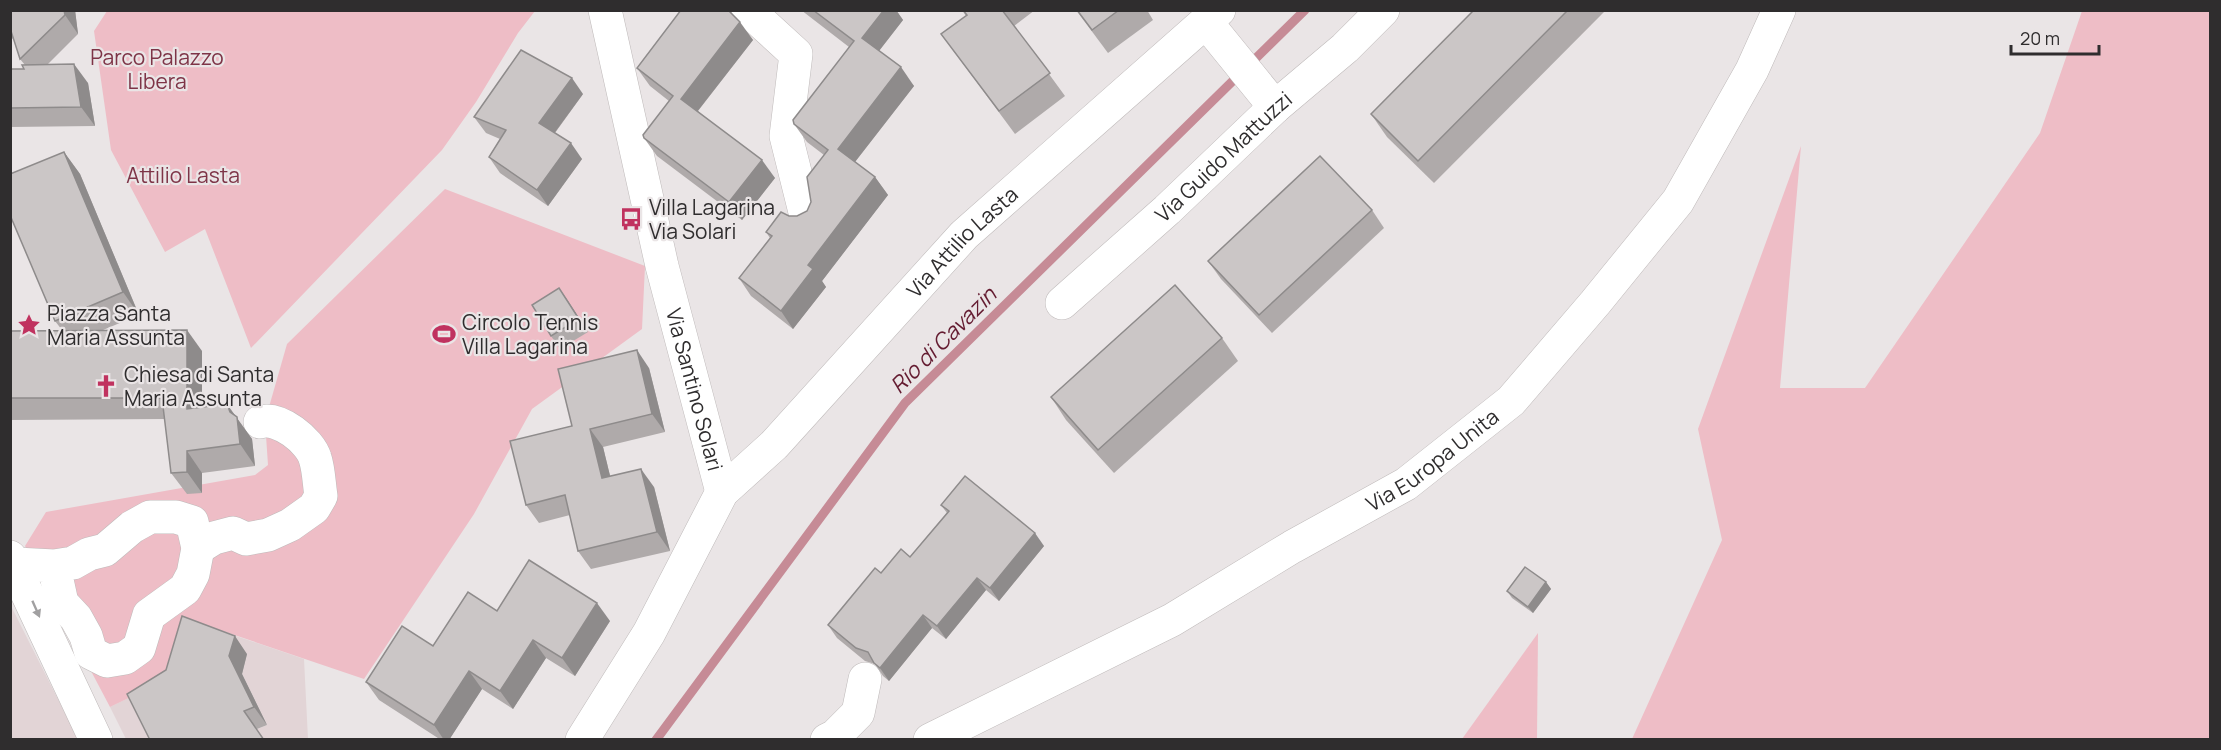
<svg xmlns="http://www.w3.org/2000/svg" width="2221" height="750" font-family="Manrope,sans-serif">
<rect width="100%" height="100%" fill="#eae5e6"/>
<!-- built -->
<g fill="#e2d4d6">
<polygon points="11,606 78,739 11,739"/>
<polygon points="192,621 304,659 308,739 236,739 236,738 267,725 242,674 247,654 154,739 126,739 110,707 173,676"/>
</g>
<!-- green -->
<g fill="#eebdc6">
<polygon points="107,11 107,10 535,11 518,33 476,102 442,150 251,348 205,229 165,252 111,150 94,31"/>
<polygon points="2082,11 2210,11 2210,739 1632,739 1722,540 1698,429 1801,146 1780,388 1865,388 2040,133"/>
<polygon points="445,189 645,266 642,329 532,409 474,514 364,679 193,621 174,676 110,707 25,546 46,512 255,475 268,465 265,421 287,344"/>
<polygon points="1538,633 1537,739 1462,739"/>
</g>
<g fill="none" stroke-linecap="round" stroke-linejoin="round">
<!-- stream -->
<polyline stroke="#c68b96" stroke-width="9" points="656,740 905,403 1305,10"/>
<!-- street casing -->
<g stroke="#bfbaba" stroke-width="34">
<g id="street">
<path id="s1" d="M605,10L662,266L722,492"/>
<polyline points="748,10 796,54 786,136 806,216"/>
<polyline points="1206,22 1275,107"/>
<path id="s2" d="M1062,303L1167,210L1275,107L1345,48L1383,10"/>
<path d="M198,548L214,538L233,533L246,539L268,535L290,525L314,508L321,496C319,484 319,470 315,458C310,441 279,416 260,422"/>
<polyline points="10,557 96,740"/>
<polyline points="16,564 54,566 62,603 76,618 86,636 91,653 107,661 125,658 139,648 149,615 185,589 193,574 198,548 192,522 176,517 150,517 132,527 105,550 89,554 73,563 54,566"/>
<path id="s3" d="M582,740L649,633L722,492L774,445L964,235L1219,10"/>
<polyline points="827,740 835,736 858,713 865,679"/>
</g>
</g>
<!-- secondary casing -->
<g stroke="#bfbaba" stroke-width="34">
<g id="secondary">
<path id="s4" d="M930,740L1172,620L1292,547L1406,484L1511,401L1595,303L1678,201L1752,70L1779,10"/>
</g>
</g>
<!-- street -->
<use href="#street" stroke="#fff" stroke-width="33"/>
<!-- secondary -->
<use href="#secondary" stroke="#fff" stroke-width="33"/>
</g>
<!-- wall -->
<g fill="#afaaaa">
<polygon points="10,10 75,10 78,34 47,65 88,83 95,126 10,127 10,69 24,69 25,65 20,59 14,39 10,38"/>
<polygon points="801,10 896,10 903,20 879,51 914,86 855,162 875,177 888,195 822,281 826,287 793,329 751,296 739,278 770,238 766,232 789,216 797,216 807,211 811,202 824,155 807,142 794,124 849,47"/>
<polygon points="962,10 1035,10 1014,26 1065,96 1015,134 941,34 966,16"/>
<polygon points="1076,10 1147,10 1153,20 1108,53"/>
<polygon points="1474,10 1606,10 1434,183 1387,137 1371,114"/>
<polygon points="730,12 753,40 698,111 775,178 742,220 657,156 644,138 669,101 650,86 637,68"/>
<polygon points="583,94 555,133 582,159 548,206 500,173 489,157 500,139 486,133 474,117"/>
<polygon points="64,152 80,174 139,315 103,330 202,351 202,407 235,416 252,439 255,466 202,473 202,493 187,494 171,473 165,419 10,420 10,331 62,330 55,321"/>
<polygon points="1372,210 1384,228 1272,333 1221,279 1208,261"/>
<polygon points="568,301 588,332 560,349 551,336"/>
<polygon points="1222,338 1238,361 1114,473 1066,420 1051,397"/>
<polygon points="649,368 665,432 603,447 610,476 654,487 670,551 591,569 578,551 570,515 539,523 526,505 572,426"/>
<polygon points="941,505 1044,546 999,601 986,590 946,639 932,628 889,681 883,676 875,664 865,661 837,638 828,625 910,557 947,513"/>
<polygon points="1546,582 1551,589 1533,613 1512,598 1507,591"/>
<polygon points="497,611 610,621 575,676 546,658 513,709 482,689 449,740 441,740 379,700 366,682"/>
<polygon points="247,654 242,674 267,725 257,729 166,670"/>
</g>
<!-- shaded-wall -->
<g fill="#8e8b8b">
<polygon points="64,10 75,10 78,34 65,15"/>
<polygon points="884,10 896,10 903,20 875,56 862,38"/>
<polygon points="740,22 753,40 693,117 681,99"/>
<polygon points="74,64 88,83 95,126 81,107"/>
<polygon points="901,67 914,86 851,167 838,149"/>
<polygon points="572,78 583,94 550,139 539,123"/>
<polygon points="571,143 582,159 548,206 537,190"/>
<polygon points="64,152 80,174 139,315 123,292"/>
<polygon points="762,160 775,178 742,220 729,202"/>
<polygon points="875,177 888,195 822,281 826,287 793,329 781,311 808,265"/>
<polygon points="559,288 568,301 588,332 579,319"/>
<polygon points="187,330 202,351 202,431 187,409"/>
<polygon points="637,350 649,368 665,432 652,414"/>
<polygon points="227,404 252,439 255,466 240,444"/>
<polygon points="590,429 603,447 615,496 602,478"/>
<polygon points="187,451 202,473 202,493 187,472"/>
<polygon points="641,469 654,487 670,551 657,532"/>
<polygon points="1035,533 1044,546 999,601 990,588"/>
<polygon points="977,578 986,590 946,639 937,626"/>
<polygon points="1546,582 1551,589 1533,613 1528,607"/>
<polygon points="597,603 610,621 575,676 562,658"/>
<polygon points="923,615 932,628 889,681 880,668"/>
<polygon points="235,636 247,654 242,674 267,725 254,707 229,656"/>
<polygon points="533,640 546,658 513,709 500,691"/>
<polygon points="469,671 482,689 449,740 444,740 434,725"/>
</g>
<!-- building -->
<g fill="#cbc6c6" stroke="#8e8b8b" stroke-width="1.5">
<polygon points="10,10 64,10 65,15 20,59 10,28"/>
<polygon points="681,10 728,10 740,22 681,99 762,160 729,202 644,138 643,135 673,96 637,68"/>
<polygon points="813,10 884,10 862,38 901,67 838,149 875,177 808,265 813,269 781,311 739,278 772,236 766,232 781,212 789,216 797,216 807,211 811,202 807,177 828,150 794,124 793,120 854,41"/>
<polygon points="963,10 1002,10 1050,73 999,111 941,34 967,15"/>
<polygon points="1077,10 1119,10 1092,30"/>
<polygon points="1474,10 1568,10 1418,161 1371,114"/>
<polygon points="521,50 572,78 539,123 571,143 537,190 489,157 506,130 474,117"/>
<polygon points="74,64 81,107 10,108 10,69 24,69 22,65"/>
<polygon points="64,152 123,292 55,321 10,215 10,174"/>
<polygon points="1320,156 1372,210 1259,315 1208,261"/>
<polygon points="1175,285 1222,338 1098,450 1051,397"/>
<polygon points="559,288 579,319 551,336 532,305"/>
<polygon points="187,330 187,409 227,404 230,412 237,417 240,444 187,451 187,472 171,473 162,398 10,398 10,331"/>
<polygon points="637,350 652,414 590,429 602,478 641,469 657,532 578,551 565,495 526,505 510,441 572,426 558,369"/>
<polygon points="965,476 1035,533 990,588 977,578 937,626 923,615 880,668 874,663 868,652 856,648 828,625 875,568 881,573 901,549 910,557 949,511 941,505"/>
<polygon points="529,560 597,603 562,658 533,640 500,691 469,671 434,725 366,682 402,626 433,646 468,592 497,611"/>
<polygon points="1525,567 1546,582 1528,607 1507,591"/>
<polygon points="182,616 235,636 229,656 254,707 244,711 264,740 150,740 127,694 166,670"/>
</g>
<!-- one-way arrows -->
<defs><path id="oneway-solid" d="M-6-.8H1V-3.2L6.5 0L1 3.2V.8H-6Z" transform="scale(1.5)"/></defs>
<use fill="#a1a0a1" href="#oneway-solid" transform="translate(36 609) rotate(66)"/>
<!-- icons -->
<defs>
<g id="bus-bare" transform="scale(1.8)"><path d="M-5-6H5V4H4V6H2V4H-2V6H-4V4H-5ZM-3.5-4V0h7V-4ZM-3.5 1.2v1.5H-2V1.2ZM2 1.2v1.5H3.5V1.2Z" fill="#c0325f" stroke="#eae5e6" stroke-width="2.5" paint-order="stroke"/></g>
<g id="sight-bare" transform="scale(1.8)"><path d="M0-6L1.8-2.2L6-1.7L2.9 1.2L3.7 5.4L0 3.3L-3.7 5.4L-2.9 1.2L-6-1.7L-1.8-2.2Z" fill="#c0325f" stroke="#eae5e6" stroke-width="2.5" paint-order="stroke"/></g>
<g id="stadium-bare" transform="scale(1.8)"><path d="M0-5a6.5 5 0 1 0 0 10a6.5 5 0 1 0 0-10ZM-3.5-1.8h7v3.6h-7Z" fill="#c0325f" stroke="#eae5e6" stroke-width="2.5" paint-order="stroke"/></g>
<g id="church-bare" transform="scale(1.8)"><path d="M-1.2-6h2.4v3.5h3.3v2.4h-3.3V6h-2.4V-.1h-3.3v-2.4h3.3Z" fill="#c0325f" stroke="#eae5e6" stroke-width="2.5" paint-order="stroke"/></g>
</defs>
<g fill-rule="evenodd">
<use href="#bus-bare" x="631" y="219"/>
<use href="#sight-bare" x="29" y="325"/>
<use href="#stadium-bare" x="444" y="334"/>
<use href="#church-bare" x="106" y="386"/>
</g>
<g text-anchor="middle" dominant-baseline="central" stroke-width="4.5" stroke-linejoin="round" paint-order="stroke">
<!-- park labels -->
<g font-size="21" fill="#7e3447" stroke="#eae5e6">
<text x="157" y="57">Parco Palazzo<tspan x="157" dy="24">Libera</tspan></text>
<text x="183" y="175">Attilio Lasta</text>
</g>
<!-- street labels -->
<g font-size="21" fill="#2f2d2e" stroke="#eae5e6">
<text stroke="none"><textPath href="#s2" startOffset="218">Via Guido Mattuzzi</textPath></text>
<text stroke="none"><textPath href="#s3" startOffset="632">Via Attilio Lasta</textPath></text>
<text stroke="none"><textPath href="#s1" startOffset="390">Via Santino Solari</textPath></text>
<text stroke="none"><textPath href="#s4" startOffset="576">Via Europa Unita</textPath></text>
</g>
<!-- poi labels -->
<g font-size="21" fill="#2f2d2e" stroke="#eae5e6" text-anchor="start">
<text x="649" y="207">Villa Lagarina<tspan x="649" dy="24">Via Solari</tspan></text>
<text x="47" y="313">Piazza Santa<tspan x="47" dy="24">Maria Assunta</tspan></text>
<text x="462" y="322">Circolo Tennis<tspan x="462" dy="24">Villa Lagarina</tspan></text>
<text x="124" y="374">Chiesa di Santa<tspan x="124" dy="24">Maria Assunta</tspan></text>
</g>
<!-- water labels -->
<g font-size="22" font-style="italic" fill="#641c31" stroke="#eae5e6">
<text transform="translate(943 340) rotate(-45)">Rio di Cavazin</text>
</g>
</g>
<!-- border -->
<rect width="2221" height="750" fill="none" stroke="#2f2d2e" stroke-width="24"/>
<!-- scale -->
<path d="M2011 45v9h88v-9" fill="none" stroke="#2f2d2e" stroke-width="3"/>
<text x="2020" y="45" font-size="18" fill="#2f2d2e" stroke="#eae5e6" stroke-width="4.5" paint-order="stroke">20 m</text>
</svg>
